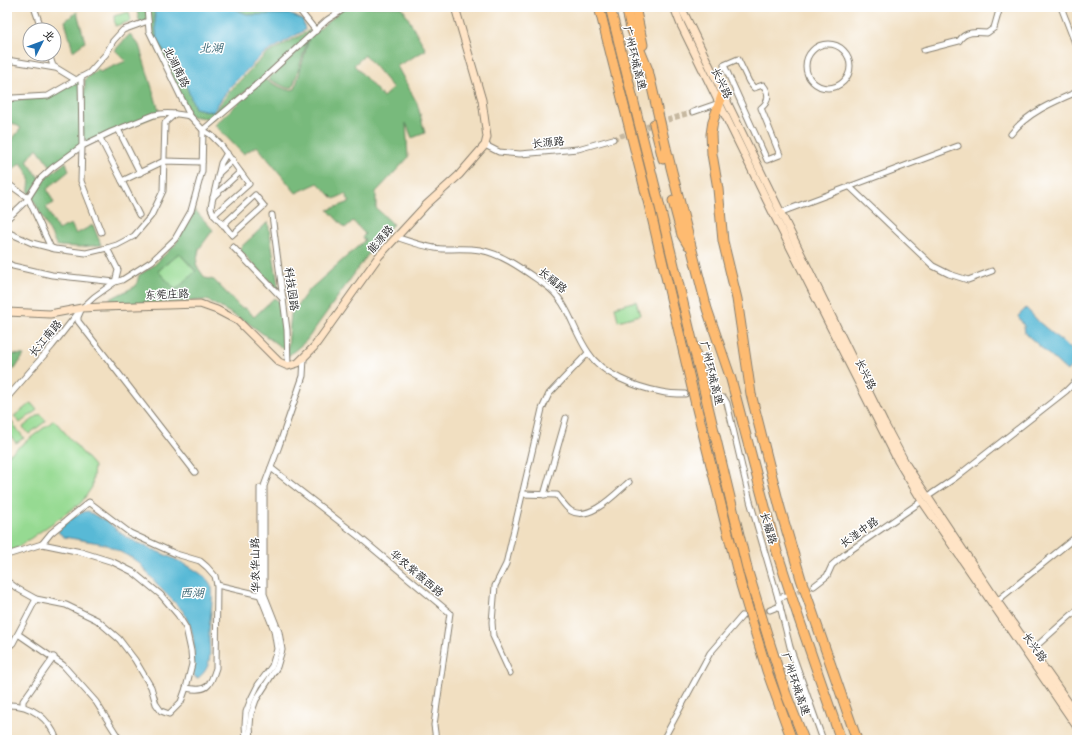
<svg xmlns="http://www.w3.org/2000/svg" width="1084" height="747" font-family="Delius,'LXGW WenKai TC',sans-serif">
<rect width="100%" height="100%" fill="#fff"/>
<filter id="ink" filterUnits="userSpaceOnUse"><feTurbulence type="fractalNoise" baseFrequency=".025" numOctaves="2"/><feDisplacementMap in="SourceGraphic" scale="8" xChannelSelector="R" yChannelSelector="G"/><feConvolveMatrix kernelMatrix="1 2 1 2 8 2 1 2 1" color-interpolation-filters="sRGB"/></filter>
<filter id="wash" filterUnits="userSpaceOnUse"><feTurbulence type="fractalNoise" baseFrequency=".012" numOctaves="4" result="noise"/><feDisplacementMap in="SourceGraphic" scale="16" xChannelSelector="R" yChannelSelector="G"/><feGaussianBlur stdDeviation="0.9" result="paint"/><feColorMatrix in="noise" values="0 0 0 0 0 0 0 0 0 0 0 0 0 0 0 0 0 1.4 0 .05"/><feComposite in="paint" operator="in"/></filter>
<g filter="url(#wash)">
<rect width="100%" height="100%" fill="#f1dfc1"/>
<!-- green -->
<g fill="#96da92" stroke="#597b57">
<polygon points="129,12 131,21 115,26 114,16"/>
<polygon points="179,253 196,272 175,290 158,271"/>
<polygon points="636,301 640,315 618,321 615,307"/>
<polygon points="31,403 37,410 20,423 14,416"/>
<polygon points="40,414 46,421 29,434 23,427"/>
<polygon points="54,420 94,466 92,487 81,503 17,548 7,553 7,456"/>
<polygon points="11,421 24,438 16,443 7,431 7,424"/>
</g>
<!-- forest -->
<g fill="#78ba7c" stroke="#4a6b4c" fill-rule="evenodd">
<polygon points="136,7 154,7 157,42 174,63 186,85 195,108 214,113 231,90 265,55 310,30 307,41 212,119 190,116 149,31 148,21 140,24"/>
<polygon points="230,7 289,7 290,14 249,15"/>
<path d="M345,7H400L403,9L426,50L397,66L417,103L425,133L412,138L406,123L408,158L376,192V208L393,224L377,242L306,341L287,357L291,314L308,291L365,240L362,238L365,234L353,221L345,228L328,210L350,202L345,194L334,199L318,183L296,193L257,146L243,154L215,125L263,79L287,90L295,89L309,38ZM365,55L393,88L383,97L354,65Z"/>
<polygon points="77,12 85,42 73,51 65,21"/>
<polygon points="130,34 139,45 160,114 82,146 52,168 37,148 27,161 40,179 28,198 30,178 21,162 11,172 7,171 7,146 21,128 7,120 7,101 48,96 81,77 83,134 85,79 98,69 100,72 126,61 115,50"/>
<polygon points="307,42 293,87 287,88 268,79"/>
<polygon points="66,162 69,171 47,189 54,203 46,207 58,230 71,224 76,234 93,225 101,245 80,247 57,246 32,197 42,181"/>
<path d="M195,210L213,230L199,249L196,265L205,278L214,280L240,307L247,309L254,317L274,298L280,302L285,350L248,323L207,300L107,307L110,299L136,286L139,275L153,266L175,245ZM179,253L196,271L176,290L158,271Z"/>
<polygon points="268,222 279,291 239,249"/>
<polygon points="7,354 24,355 15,369 7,369"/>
</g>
<!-- water -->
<g fill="#58b9d6" stroke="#3a6a79">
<polygon points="154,7 230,7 249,15 290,14 303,20 305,30 262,55 229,88 213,112 195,108 186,85 174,63 157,42"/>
<polygon points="1026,308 1040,323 1077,354 1077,365 1075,368 1072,365 1067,371 1025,333 1024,326 1018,316"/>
<path d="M88,511C94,516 102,518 109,523C115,528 121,534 128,538C146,549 207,567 212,588C214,597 209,622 209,634C209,651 214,666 198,678L195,677L193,674L194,648L193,637L191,628L183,611L163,591L140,564L132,558L105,544L64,537L58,532C61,525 80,511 88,511Z"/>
</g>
</g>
<g filter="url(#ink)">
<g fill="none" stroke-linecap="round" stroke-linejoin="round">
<!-- street-tunnel -->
<g stroke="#c6b8a0" stroke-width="5" stroke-dasharray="5 2.5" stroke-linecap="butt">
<polyline points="639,129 693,112"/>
<polyline points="613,139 632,132"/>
<polyline points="692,395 719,398"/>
<polyline points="790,594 814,586"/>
<polyline points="748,615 770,610"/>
</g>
<!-- street casing -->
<g stroke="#867e6e" stroke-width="7">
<g id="street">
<polyline points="34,7 42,30"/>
<polyline points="147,7 149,31 190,116 203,130 211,135 220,144 249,184 214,215 223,225 224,225 232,235 264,206 255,195 223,225"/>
<polyline points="297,7 316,31"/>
<polyline points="1061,7 1077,48"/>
<circle cx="828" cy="66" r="22"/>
<path d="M924,50L959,41C965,31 976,32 987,33L994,28L1000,7"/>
<polyline points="49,54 53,66 76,80 89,73 106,54 113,41 123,30 148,21"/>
<path d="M738,59L749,82L754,88L763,85C770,93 769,102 761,108L780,155L767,160L724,65Z"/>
<polyline points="7,60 55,68"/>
<polyline points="81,77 82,146 81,181 101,232"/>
<polyline points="7,101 13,98 48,96 76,80"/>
<polyline points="693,112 719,103"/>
<polyline points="118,129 140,173"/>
<path d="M1011,134C1027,113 1053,102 1077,92"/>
<polyline points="100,138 122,181"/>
<polyline points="485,145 499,152 520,154 578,149 613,139"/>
<polyline points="219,173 233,160"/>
<polyline points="7,183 28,198 51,248"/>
<polyline points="849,186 933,266 949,274 968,280 992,271"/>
<polyline points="213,197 240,172"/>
<polyline points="779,213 958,146"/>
<polyline points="139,215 122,181 164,161 202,162"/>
<polyline points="214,215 211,208 212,202 221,163 227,153"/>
<polyline points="272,215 287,330 288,366"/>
<path d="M7,219L26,201L40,179L52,168L82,146L111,132L154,115C166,112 178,114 190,116"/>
<polyline points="7,232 32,243 55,249 86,253 107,248 117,245 134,236 151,216 163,191 165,123 175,114"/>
<path d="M396,237C411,242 427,248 443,249C455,249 468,248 480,250C503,254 525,271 544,284C569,301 572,329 588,352C602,375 636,387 661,392C669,394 677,394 685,394"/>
<polyline points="233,247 283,299"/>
<polyline points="7,263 13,266 52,275 115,282 118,270 107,248"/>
<polyline points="7,398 52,346 78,313"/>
<polyline points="719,398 724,398 727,403 750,501 778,598 790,647 823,740"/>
<polyline points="271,468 358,536 450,613 434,725 436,740"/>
<polyline points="195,472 78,321 78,317 82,308 94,297 115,282 122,280 152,261 175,239 191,211 202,171 203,130 263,79 327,20 347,7"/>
<path d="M522,494L557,495C561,500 566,508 571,511C590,522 616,493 629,482"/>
<polyline points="544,495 566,418"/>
<polyline points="927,497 955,478 1066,391 1077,380"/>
<path d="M42,544L51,533L89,502L130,533L176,554L200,561L207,567L215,576L217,585L216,668C210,687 207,692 186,688"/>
<polyline points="7,555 42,544 81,552 113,562 133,572 161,595 178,615 186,628 191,651 192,664 186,688 181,702 169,714 161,711 156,704 151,687 135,660 119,639 97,620 66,605 36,599 18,589 7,581"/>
<polyline points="217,585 260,595 263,594"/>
<polyline points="814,586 827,576 832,565 845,554 922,501"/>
<polyline points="778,598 785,596"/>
<polyline points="997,601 1077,536"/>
<polyline points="770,610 780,606"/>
<polyline points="18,634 63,665 96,702 120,740"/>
<polyline points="7,648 13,643 36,599"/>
<polyline points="1032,650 1077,610"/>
<polyline points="510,673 493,636 492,622 495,586 506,564 542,409 549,394 588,353"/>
<path d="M7,705C31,704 49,718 57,740"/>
<polyline points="23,706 23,701 54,657"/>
<polyline points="246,740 245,725 246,712 251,699 258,685 272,666 277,649 274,630 260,595 260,488"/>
<polyline points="251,740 250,726 251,714 256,700 277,667 282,650 279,632 264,594 264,486 279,446 303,376 304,358"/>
<polyline points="663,740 710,653 742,616"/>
</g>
</g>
<!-- secondary casing -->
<g stroke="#867e6e" stroke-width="9">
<g id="secondary">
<polyline points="674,7 681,25 767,201 898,461 922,501 1077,727"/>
<polyline points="681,7 777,205 884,423 907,466 997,601 1077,715"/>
<polyline points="7,312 50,314 82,308 102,307 200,304 217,310 238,321 279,362 288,366 298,363 314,347 379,256 426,205 459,175 485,145 487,137 482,100 455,7"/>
</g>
</g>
<!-- highway casing -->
<g stroke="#867e6e" stroke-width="11">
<g id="highway">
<polyline points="599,7 651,213 697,409 741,585 767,671 792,740"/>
<polyline points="610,7 657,195 748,572 770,644 786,694 804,740"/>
<polyline points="626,7 631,28 648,70"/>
<polyline points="635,7 643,45"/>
<polyline points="723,93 713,121 711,134 712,154 718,189 723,241 737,299 751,394 780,508 801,579 857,740"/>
<polyline points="654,124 663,159"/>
<polyline points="666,148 707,309 731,379 777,552 798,616 841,740"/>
<polyline points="673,201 682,235 688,245"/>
</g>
</g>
<!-- street -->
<use href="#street" stroke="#fff" stroke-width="5"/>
<!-- secondary -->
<use href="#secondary" stroke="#ffe4c6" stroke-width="7"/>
<!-- highway -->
<use href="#highway" stroke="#febb71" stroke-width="9"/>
<!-- highway-bridge casing -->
<g stroke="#867e6e" stroke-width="11" stroke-linecap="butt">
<polyline id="highway-bridge" points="648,70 666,148"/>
</g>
<!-- highway-bridge -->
<use href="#highway-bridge" stroke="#febb71" stroke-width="9"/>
</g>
</g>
<g text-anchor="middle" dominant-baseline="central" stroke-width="3" stroke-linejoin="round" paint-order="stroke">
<!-- street labels -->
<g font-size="11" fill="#1c1c1c" stroke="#fff">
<text transform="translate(635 58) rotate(76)">广州环城高速</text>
<text transform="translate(177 67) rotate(64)">北湖南路</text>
<text transform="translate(722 83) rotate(64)">长兴路</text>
<text transform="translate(548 142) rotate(-5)">长源路</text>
<text transform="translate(380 239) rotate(-49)">能源路</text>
<text transform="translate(553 280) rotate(40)">长福路</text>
<text transform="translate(292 289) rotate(82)">科技园路</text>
<text transform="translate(167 294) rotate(-2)">东莞庄路</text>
<text transform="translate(45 338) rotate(-50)">长江南路</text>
<text transform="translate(712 373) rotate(76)">广州环城高速</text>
<text transform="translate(866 374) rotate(64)">长兴路</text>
<text transform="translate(769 528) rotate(74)">长福路</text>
<text transform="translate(859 532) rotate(-35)">长湴中路</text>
<text transform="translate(255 565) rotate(-91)">华农华山路</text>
<text transform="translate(417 573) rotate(40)">华农紫薇西路</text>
<text transform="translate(1035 647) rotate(55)">长兴路</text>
<text transform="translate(796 684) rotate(71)">广州环城高速</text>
</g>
<!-- water labels -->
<g font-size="12" font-style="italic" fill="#376370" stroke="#fff">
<text x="211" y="47">北湖</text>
<text x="192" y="592">西湖</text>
</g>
</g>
<!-- margin -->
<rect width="1084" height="747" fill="none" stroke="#fff" stroke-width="24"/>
<!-- north arrow -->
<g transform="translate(42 42) rotate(48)"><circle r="19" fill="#ffffff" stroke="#a4a4a4"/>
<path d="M0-3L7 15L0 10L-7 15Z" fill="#1f6fb2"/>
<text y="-6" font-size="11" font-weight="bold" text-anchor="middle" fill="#1c1c1c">北</text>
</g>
</svg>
